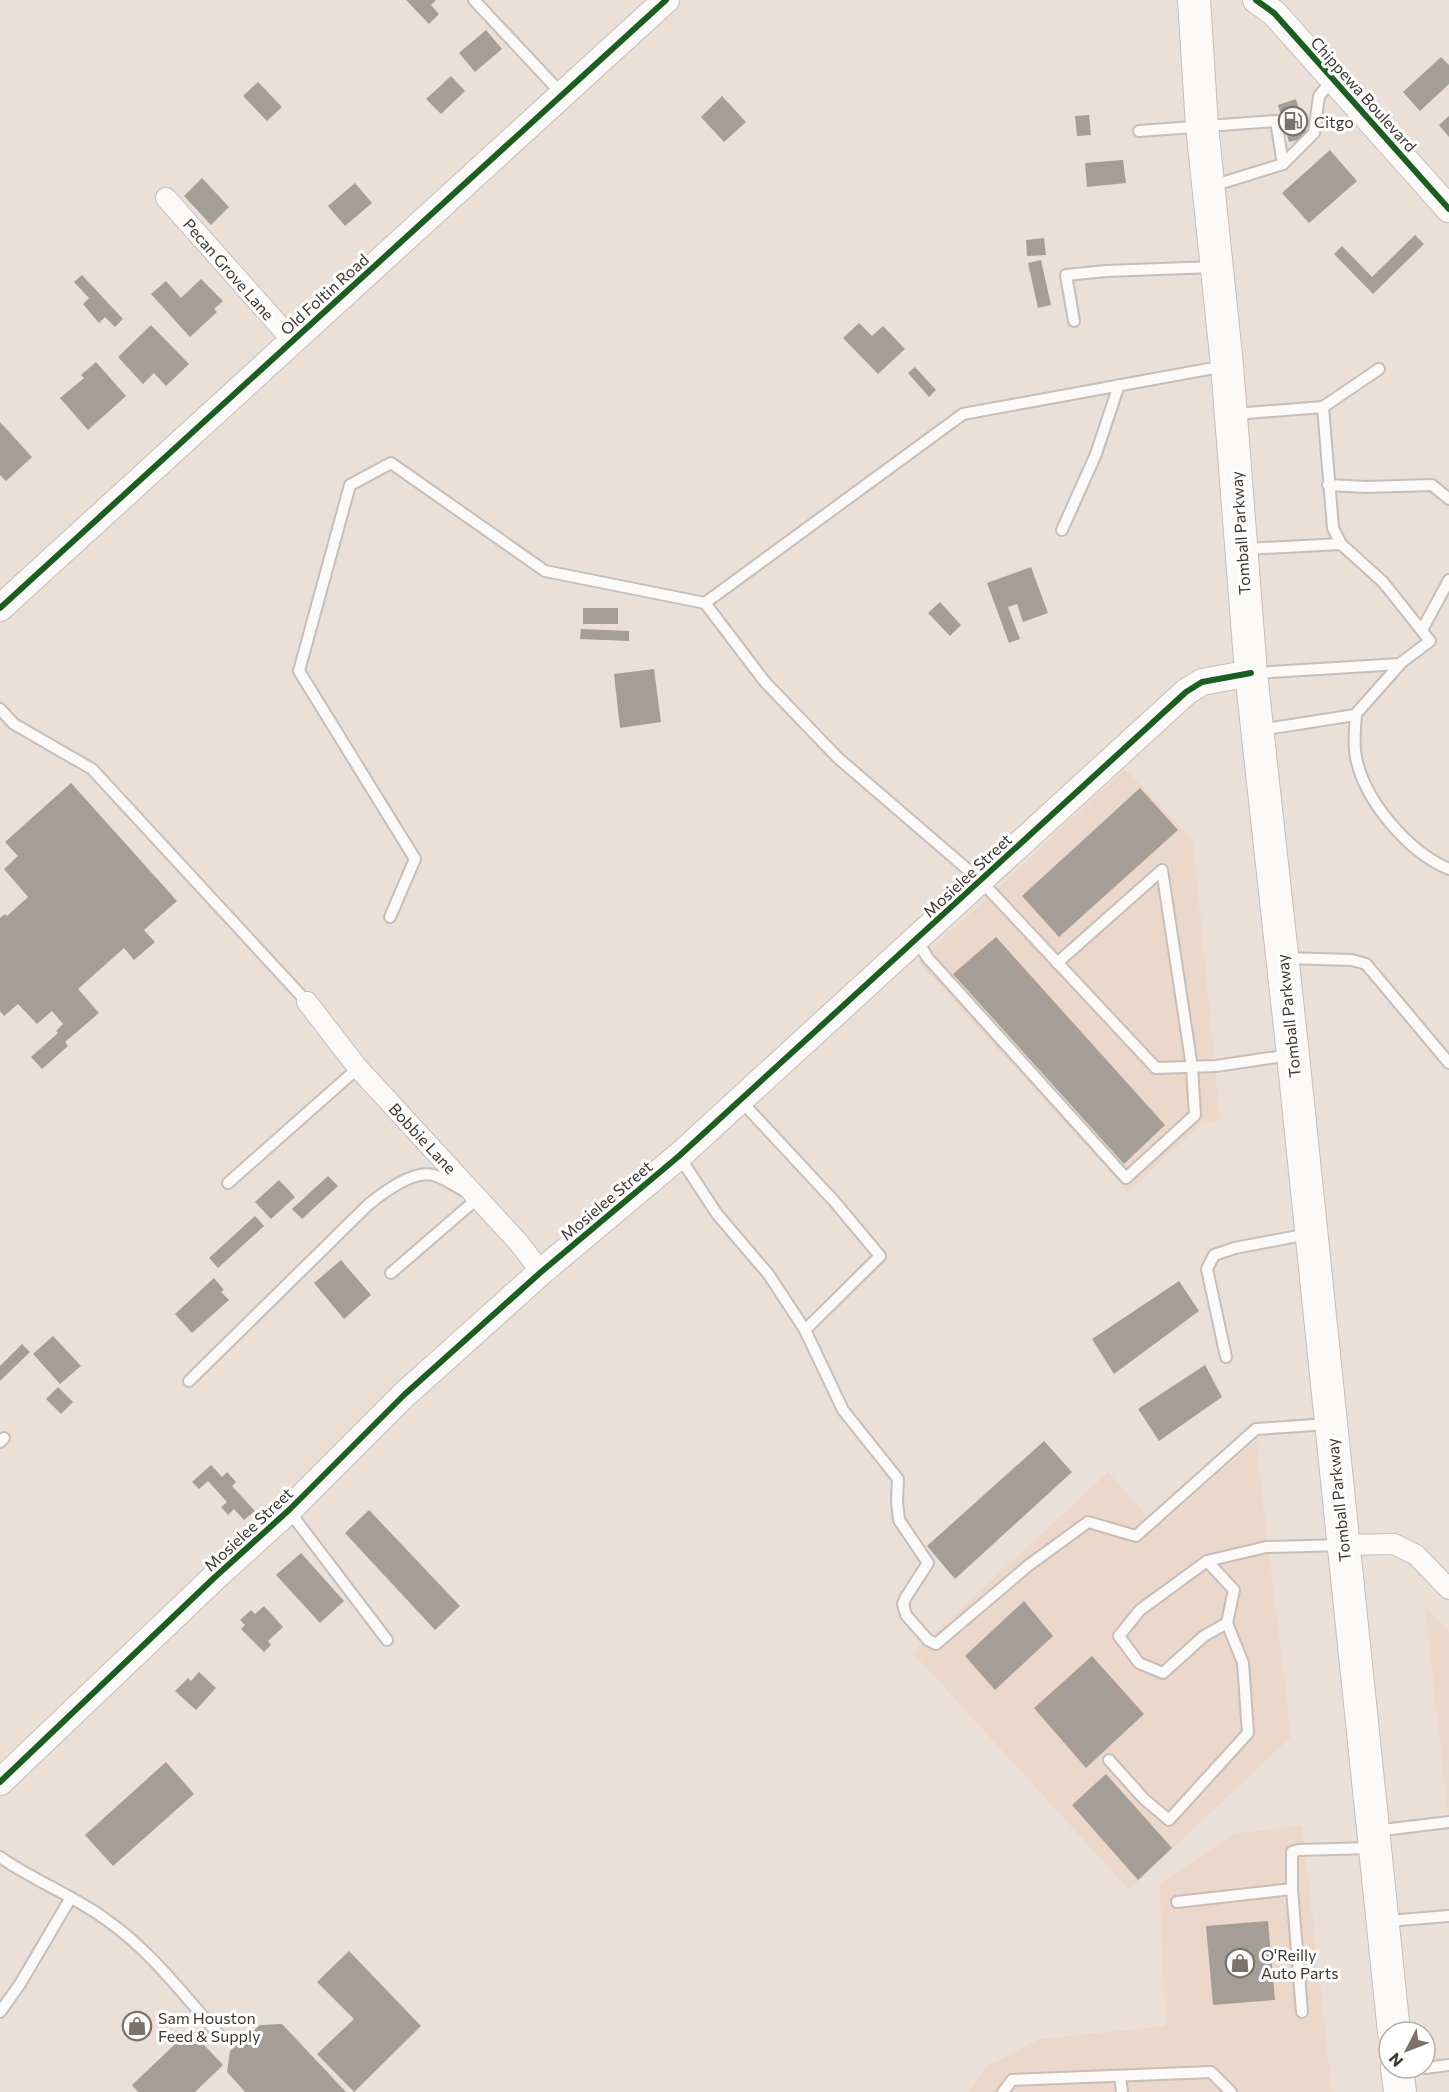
<svg xmlns="http://www.w3.org/2000/svg" width="1449" height="2092" font-family="Commissioner,sans-serif">
<rect width="100%" height="100%" fill="#ebe0d8"/>
<!-- built -->
<g fill="#ecd8ca">
<polygon points="1125,769 1193,840 1220,1120 1201,1124 1128,1192 918,962"/>
<polygon points="1256,1441 1291,1737 1129,1890 913,1653 1108,1472 1157,1527"/>
<polygon points="1425,1606 1449,1632 1449,1824"/>
<polygon points="1302,1825 1332,2092 969,2092 985,2067 1039,2039 1166,2026 1159,1884 1233,1834"/>
</g>
<!-- building -->
<g fill="#a59e97">
<polygon points="406,0 436,0 431,5 439,14 429,24"/>
<polygon points="486,30 502,49 475,72 459,53"/>
<polygon points="1441,57 1449,65 1449,84 1420,111 1403,92"/>
<polygon points="451,76 465,91 441,114 426,99"/>
<polygon points="258,82 282,107 267,121 243,96"/>
<polygon points="722,96 746,122 724,142 701,117"/>
<polygon points="1296,99 1308,137 1289,142 1278,105"/>
<polygon points="1089,115 1091,135 1077,136 1075,116"/>
<polygon points="1449,116 1449,137 1439,125"/>
<polygon points="1330,150 1357,181 1309,223 1282,193"/>
<polygon points="1123,160 1126,183 1087,187 1085,163"/>
<polygon points="202,178 229,207 211,225 184,196"/>
<polygon points="355,183 372,203 345,226 328,206"/>
<polygon points="1415,235 1424,244 1373,294 1334,254 1342,246 1372,277"/>
<polygon points="1044,238 1046,255 1027,256 1026,240"/>
<polygon points="1041,260 1051,305 1038,308 1028,263"/>
<polygon points="82,275 123,319 115,327 105,317 99,323 83,304 89,298 74,282"/>
<polygon points="201,279 223,301 214,309 217,312 190,337 151,294 166,281 181,298"/>
<polygon points="859,323 872,336 883,326 905,349 878,374 843,338"/>
<polygon points="151,325 189,364 166,386 154,373 143,384 118,357"/>
<polygon points="96,362 126,396 88,430 60,398 84,378 81,375"/>
<polygon points="915,367 936,390 929,397 908,373"/>
<polygon points="0,422 32,457 6,481 0,475"/>
<polygon points="1031,567 1048,613 1023,622 1017,604 1008,607 1020,639 1009,643 987,583"/>
<polygon points="940,602 961,625 950,636 928,613"/>
<rect x="583" y="608" width="35" height="16"/>
<polygon points="581,629 629,631 629,641 580,639"/>
<polygon points="654,669 661,722 620,728 614,674"/>
<polygon points="71,783 177,901 144,930 155,942 134,960 124,948 78,989 99,1013 65,1042 68,1046 42,1069 31,1057 58,1033 56,1031 63,1024 52,1011 37,1024 18,1004 4,1016 0,1011 0,918 5,914 7,916 28,897 4,869 18,856 5,842"/>
<polygon points="1140,788 1178,830 1059,937 1022,896"/>
<polygon points="996,937 1165,1125 1124,1164 953,974"/>
<polygon points="328,1176 338,1186 302,1219 292,1209"/>
<polygon points="279,1180 295,1197 271,1219 255,1202"/>
<polygon points="255,1216 264,1226 218,1268 209,1258"/>
<polygon points="341,1260 371,1295 344,1319 314,1283"/>
<polygon points="214,1278 224,1290 221,1292 229,1300 192,1333 175,1314"/>
<polygon points="1179,1281 1199,1311 1114,1374 1092,1339"/>
<polygon points="53,1336 81,1366 60,1384 33,1354"/>
<polygon points="22,1344 30,1352 0,1381 0,1366"/>
<polygon points="1205,1365 1222,1397 1159,1441 1138,1409"/>
<polygon points="58,1387 73,1402 61,1414 46,1399"/>
<polygon points="1044,1441 1072,1472 955,1579 927,1546"/>
<polygon points="211,1465 222,1477 227,1472 236,1482 232,1486 255,1511 244,1520 234,1509 228,1515 221,1507 227,1502 208,1481 199,1489 192,1482"/>
<polygon points="369,1510 460,1606 435,1630 345,1533"/>
<polygon points="301,1553 344,1601 320,1623 276,1575"/>
<polygon points="1024,1601 1053,1636 995,1690 965,1656"/>
<polygon points="264,1606 283,1627 268,1641 271,1645 264,1652 241,1629 245,1625 240,1620 251,1610 255,1614"/>
<polygon points="1092,1656 1144,1714 1086,1768 1034,1708"/>
<polygon points="199,1672 216,1688 196,1710 175,1691 188,1678 191,1681"/>
<polygon points="166,1762 194,1794 113,1866 85,1835"/>
<polygon points="1106,1774 1172,1848 1138,1880 1072,1805"/>
<polygon points="1268,1921 1275,2000 1213,2005 1206,1926"/>
<polygon points="349,1951 421,2026 354,2092 317,2054 354,2019 317,1982"/>
<polygon points="282,2024 346,2092 245,2092 227,2072 230,2051 260,2025"/>
<polygon points="190,2030 223,2065 195,2092 138,2092 132,2085"/>
</g>
<g fill="none" stroke-linecap="round" stroke-linejoin="round">
<!-- service casing -->
<g stroke="#c6beb8" stroke-width="14">
<g id="service">
<polyline points="474,0 562,94"/>
<polyline points="1139,131 1276,121 1283,164 1212,186"/>
<polyline points="1283,164 1314,133 1319,96 1333,79"/>
<polyline points="1074,321 1066,275 1106,271 1214,267"/>
<polyline points="1323,407 1379,369"/>
<polyline points="1234,414 1323,407 1333,528 1341,544 1383,582 1430,641 1402,662 1355,715 1260,730"/>
<polyline points="1328,485 1366,487 1432,485 1449,499"/>
<polyline points="1062,530 1096,454 1119,385"/>
<polyline points="1245,549 1341,544"/>
<polyline points="705,603 765,682 838,758 981,881 1156,1068 1216,1066 1290,1055"/>
<polyline points="1422,630 1449,580"/>
<polyline points="1254,673 1400,664"/>
<polyline points="0,709 14,724 92,769 307,1002"/>
<path d="M1356,715C1355,729 1353,743 1356,757C1364,800 1408,852 1449,869"/>
<polyline points="390,917 415,859 299,671 350,485 391,463 545,571 705,603 963,414 1225,366"/>
<polyline points="917,939 927,957 1126,1178 1195,1115 1192,1067 1162,870 1057,963"/>
<polyline points="1285,958 1352,960 1366,964 1449,1063"/>
<polyline points="741,1101 834,1201 880,1256 805,1330"/>
<polyline points="679,1156 717,1214 769,1275 805,1330 843,1410 898,1479 897,1502 899,1520 928,1563 906,1597 903,1604 906,1615 928,1640 936,1644 1029,1565 1088,1522 1136,1536 1256,1429 1329,1424"/>
<polyline points="228,1183 358,1068"/>
<polyline points="391,1273 478,1198 477,1197"/>
<polyline points="1226,1357 1207,1269 1214,1255 1235,1248 1308,1234"/>
<path d="M189,1381L369,1204C384,1192 413,1170 433,1175C443,1177 454,1186 463,1190"/>
<polyline points="0,1442 4,1438"/>
<polyline points="289,1511 387,1640"/>
<polyline points="1207,1561 1234,1590 1227,1623"/>
<polyline points="1109,1760 1144,1799 1169,1820 1248,1733 1243,1663 1227,1623 1204,1636 1163,1673 1139,1663 1119,1636 1140,1610 1207,1561 1266,1547 1343,1545"/>
<polyline points="1375,1831 1449,1822"/>
<path d="M0,1857C34,1881 75,1896 108,1921C152,1952 185,1997 221,2037"/>
<polyline points="1177,1902 1292,1889"/>
<polyline points="1387,1921 1449,1916"/>
<polyline points="0,2012 20,1984 70,1899"/>
<polyline points="1302,2012 1292,1889 1292,1852 1299,1850 1371,1848"/>
<polyline points="1425,2068 1449,2065"/>
<polyline points="1120,2076 1122,2092"/>
<polyline points="1003,2092 1012,2080 1211,2072 1231,2092"/>
</g>
</g>
<!-- minor casing -->
<g stroke="#c6beb8" stroke-width="22">
<g id="minor">
<polyline points="166,198 293,341"/>
<polyline points="307,1002 358,1068 519,1243 541,1272"/>
<polyline points="1343,1545 1394,1544 1416,1555 1449,1589"/>
</g>
</g>
<!-- tertiary casing -->
<g stroke="#c6beb8" stroke-width="28">
<g id="tertiary">
<polyline points="1256,0 1274,13 1449,209"/>
<polyline points="0,608 666,0"/>
<polyline points="0,1782 215,1577 289,1510 404,1395 541,1272 679,1156 1186,692 1202,682 1251,673"/>
</g>
</g>
<!-- primary casing -->
<g stroke="#c6beb8" stroke-width="34">
<g id="primary">
<polyline points="1194,0 1202,126 1227,365 1251,673 1293,1055 1394,2032"/>
<polyline points="1397,2068 1400,2092"/>
</g>
</g>
<!-- service -->
<use href="#service" stroke="#fcfaf9" stroke-width="10"/>
<!-- minor -->
<use href="#minor" stroke="#fcfaf9" stroke-width="20"/>
<!-- tertiary -->
<use href="#tertiary" stroke="#fcfaf9" stroke-width="26"/>
<!-- primary -->
<use href="#primary" stroke="#fcfaf9" stroke-width="32"/>
<!-- cycleway casing -->
<g stroke="#fff" stroke-width="10">
<g id="cycleway">
<polyline points="1256,0 1274,13 1449,209"/>
<polyline points="0,608 666,0"/>
<polyline points="0,1782 215,1577 289,1510 404,1395 541,1272 679,1156 1186,692 1202,682 1251,673"/>
</g>
</g>
<!-- cycleway -->
<use href="#cycleway" stroke="#1b5e20" stroke-width="6"/>
</g>
<!-- icons -->
<defs>
<g id="fuel-ring" transform="scale(1.5)"><circle r="9.5" fill="#fff" stroke="#7b726b" stroke-width="1.5"/><path d="M-5.5-6h7V0h2V4h1.3V-2.5L3-4.5l.8-.8L6-3V5H2.5V1h-1V6h-7ZM-4.2-4.7v3.2H.2V-4.7Z" fill="#7b726b"/></g>
<g id="shop-ring" transform="scale(1.5)"><circle r="9.5" fill="#fff" stroke="#7b726b" stroke-width="1.5"/><path d="M-5-2.5h2.3a2.7 3.5 0 0 1 5.4 0H5L5.5 6h-11ZM-1.5-2.5h3a1.5 2.3 0 0 0-3 0Z" fill="#7b726b"/></g>
</defs>
<g fill-rule="evenodd">
<use href="#fuel-ring" x="1293" y="121"/>
<use href="#shop-ring" x="1240" y="1963"/>
<use href="#shop-ring" x="137" y="2026"/>
</g>
<g text-anchor="middle" dominant-baseline="central" stroke-width="6" stroke-linejoin="round" paint-order="stroke">
<!-- street labels -->
<g font-size="16" fill="#3e3630" stroke="#fff">
<text transform="translate(1364 94) rotate(48)">Chippewa Boulevard</text>
<text transform="translate(229 269) rotate(49)">Pecan Grove Lane</text>
<text transform="translate(324 294) rotate(-42)">Old Foltin Road</text>
<text transform="translate(1240 533) rotate(-94)">Tomball Parkway</text>
<text transform="translate(967 875) rotate(-43)">Mosielee Street</text>
<text transform="translate(1288 1016) rotate(-96)">Tomball Parkway</text>
<text transform="translate(423 1138) rotate(47)">Bobbie Lane</text>
<text transform="translate(606 1200) rotate(-40)">Mosielee Street</text>
<text transform="translate(1338 1500) rotate(-96)">Tomball Parkway</text>
<text transform="translate(248 1529) rotate(-43)">Mosielee Street</text>
</g>
<!-- poi labels -->
<g font-size="16" fill="#3e3630" stroke="#fff" text-anchor="start">
<text x="1314" y="121">Citgo</text>
<text x="1261" y="1954">O'Reilly<tspan x="1261" dy="18">Auto Parts</tspan></text>
<text x="158" y="2017">Sam Houston<tspan x="158" dy="18">Feed &amp; Supply</tspan></text>
</g>
</g>
<!-- north arrow -->
<g transform="translate(1407 2050) rotate(228)"><circle r="28" fill="#ffffff" stroke="#b2afac" stroke-width="1.5"/>
<path d="M0-4.5L10 22L0 15L-10 22Z" fill="#7b726b"/>
<text y="-9" font-size="16" font-weight="bold" text-anchor="middle" fill="#3e3630">N</text>
</g>
</svg>
